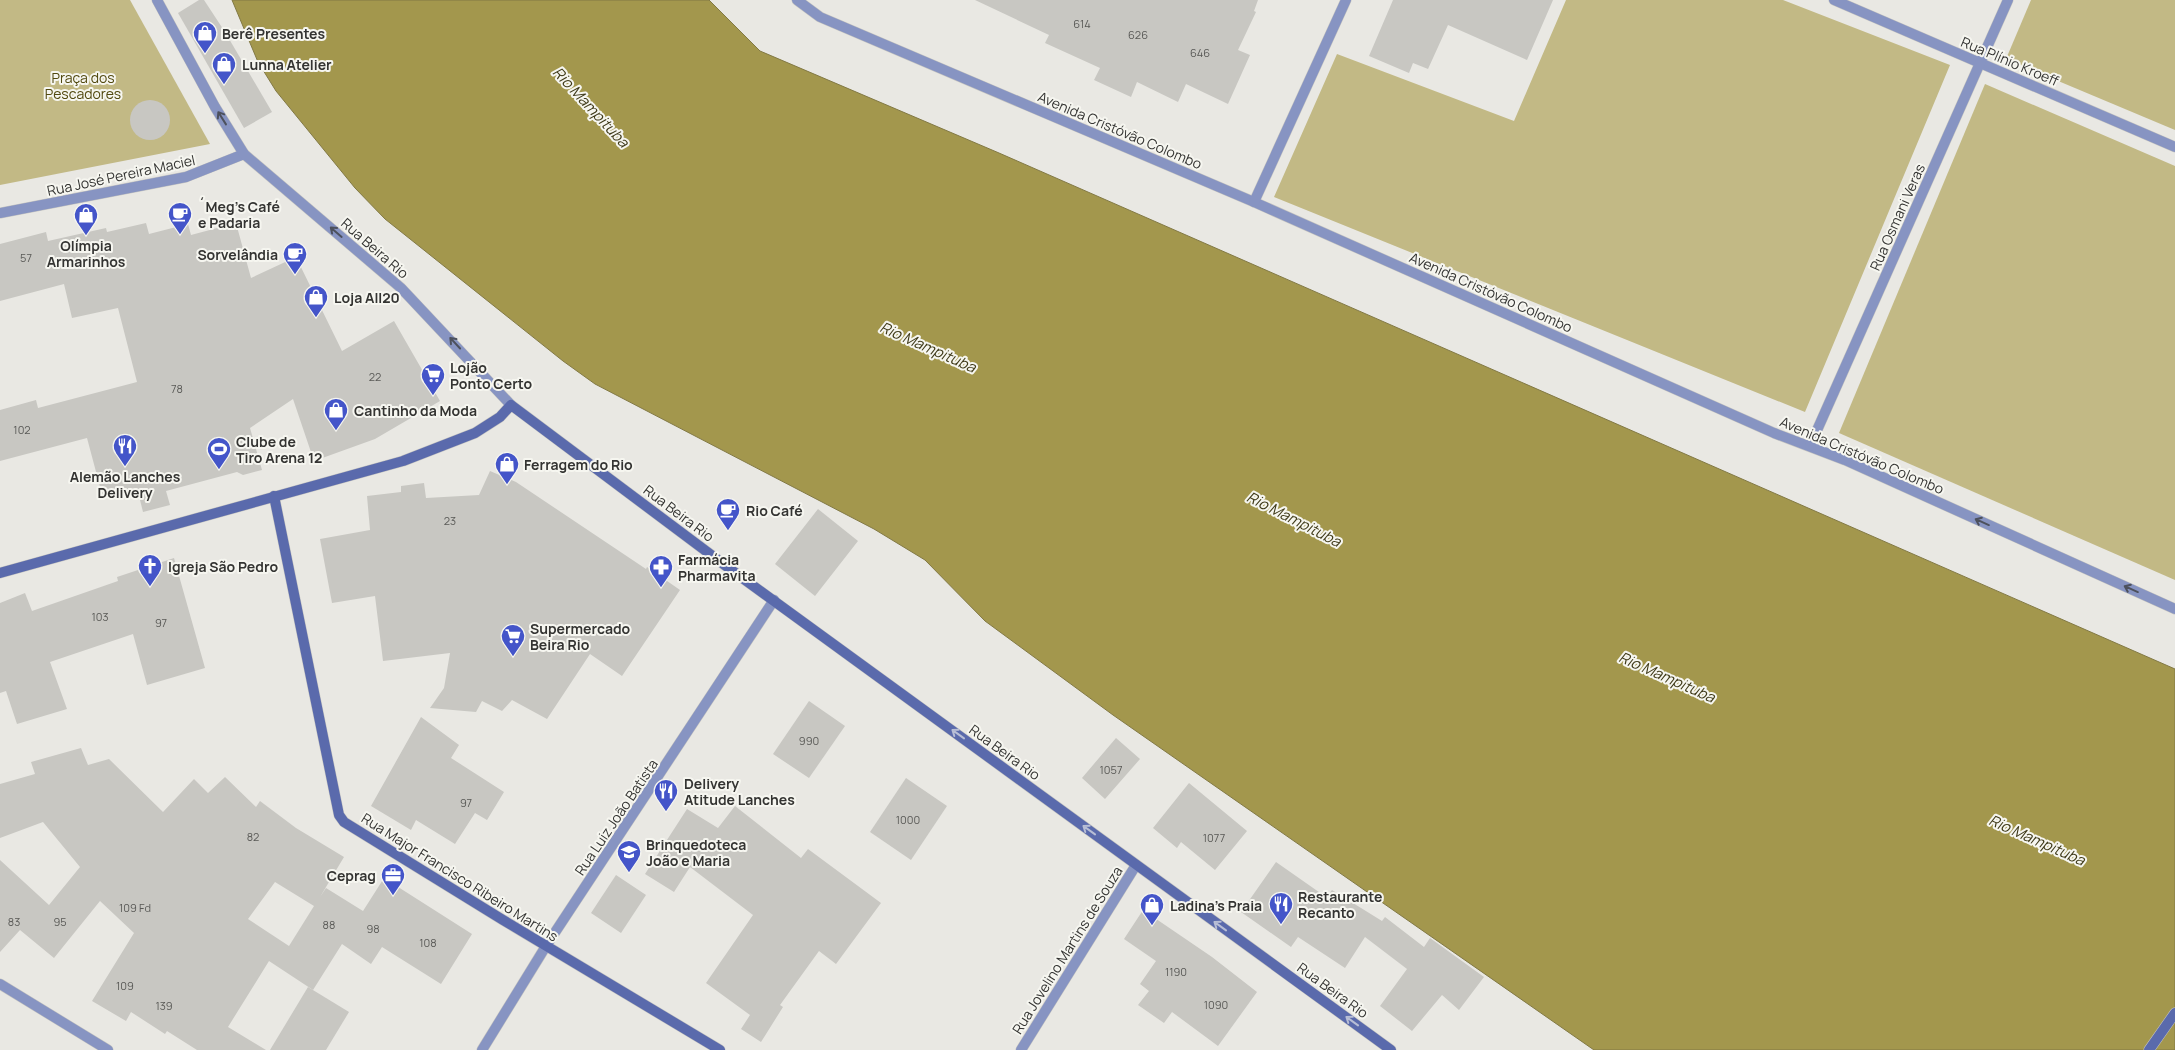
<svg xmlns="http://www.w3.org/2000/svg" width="2175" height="1050" font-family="Manrope,sans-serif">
<rect width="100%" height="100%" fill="#e9e8e3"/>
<!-- green -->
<g fill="#c2b985">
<polygon points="0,0 130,0 210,144 0,185"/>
<polygon points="1566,0 1783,0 1950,65 1805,412 1274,197 1337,54 1514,121"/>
<polygon points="2031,0 2175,0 2175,130 2006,59"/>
<polygon points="1985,84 2175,166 2175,580 1839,433"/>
</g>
<!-- water -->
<polygon fill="#a3974d" stroke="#827945" points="232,0 709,0 760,51 999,153 2175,669 2175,1050 1594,1050 1113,715 985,621 925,560 874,529 595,384 563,361 385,219 355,188 276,91 258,62"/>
<!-- building -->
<g fill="#c8c7c2" fill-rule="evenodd">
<polygon points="199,0 204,0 225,32 272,112 244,128 178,13"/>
<polygon points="975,0 1258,0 1254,11 1256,12 1238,50 1250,55 1228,104 1186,84 1178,102 1137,82 1131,97 1094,80 1100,68 1045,43 1049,35"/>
<polygon points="1393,0 1553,0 1527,60 1448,25 1428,69 1413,63 1409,73 1369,56"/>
<circle cx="150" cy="120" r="20"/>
<polygon points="146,223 149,234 188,224 191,235 236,223 251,278 296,257 342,351 394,321 440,401 375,439 314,461 293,399 250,428 262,470 243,475 237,472 166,491 170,505 143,512 137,488 103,498 87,438 0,461 0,410 36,400 38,408 137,382 118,308 72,318 64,284 0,301 0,244 46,232 48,241 106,228 107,232"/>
<polygon points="490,471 516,482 646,569 647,567 680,590 622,676 590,654 547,719 512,700 502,711 482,701 476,712 430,708 444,688 450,653 383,661 375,596 332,603 320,539 370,530 367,496 401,492 401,486 424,483 426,498 479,495"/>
<polygon points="818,509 858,541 815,596 775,564"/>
<polygon points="174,558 205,668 147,685 133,634 50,662 67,709 17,724 6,691 0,693 0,603 25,593 32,611 118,581 117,577"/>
<polygon points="809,701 845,726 809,778 773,754"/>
<polygon points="421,717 459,745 451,758 504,792 487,820 475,813 455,844 416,820 411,830 371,806"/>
<polygon points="1116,738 1140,759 1105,799 1082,778"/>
<path d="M81,748L88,765L109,759L163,812L194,779L208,793L225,777L256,807L260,801L296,828L344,857L320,897L326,888L363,911L384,878L472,934L441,984L382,947L371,964L342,944L313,990L269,961L228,1027L266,1050H197L167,1031L165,1034L131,1012L126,1021L92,1001L134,933L100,901L54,958L20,930L0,952V860L49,905L80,867L43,822L0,838V784L35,774L31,762ZM275,882L314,906L289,946L248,919Z"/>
<polygon points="906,778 947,806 911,860 870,832"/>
<polygon points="1189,783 1247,831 1215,870 1181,842 1177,848 1153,828"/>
<polygon points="735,806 801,858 808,849 881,903 836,964 819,951 780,1005 783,1007 761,1042 741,1029 750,1015 706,983 753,915 690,867 674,892 645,874 687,809 718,828"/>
<polygon points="1276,862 1326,897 1332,890 1382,921 1385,917 1424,947 1430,938 1484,977 1459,1010 1442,995 1412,1031 1380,1006 1407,969 1365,937 1345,968 1298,937 1291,947 1241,912"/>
<polygon points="616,875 646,895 621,933 591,913"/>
<polygon points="1143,910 1212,957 1257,992 1218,1046 1172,1012 1164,1023 1138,1005 1149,991 1140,984 1156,961 1124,939"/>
<polygon points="308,987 349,1012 326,1050 270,1050"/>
</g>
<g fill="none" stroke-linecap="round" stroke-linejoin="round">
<!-- minor casing -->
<g stroke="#c5c4c0" stroke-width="11">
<g id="minor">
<polyline points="797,0 820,17 1254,202 1774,433 1845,460 2175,609"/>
<polyline points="1834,0 2175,147"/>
<polyline points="1254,202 1346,0"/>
<polyline points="0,213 186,177 244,154"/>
<polyline points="1810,446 2008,0"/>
<polyline points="0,984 108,1050"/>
<polyline points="482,1050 546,946 774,600"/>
<polyline points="1021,1050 1136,865"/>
</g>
</g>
<!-- tertiary casing -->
<g stroke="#c5c4c0" stroke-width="11">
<polyline id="tertiary" points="157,0 215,107 244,154 401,288 511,405"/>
</g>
<!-- secondary casing -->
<g stroke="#c5c4c0" stroke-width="11">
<g id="secondary">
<polyline points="274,496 339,815 344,822 503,920 720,1050"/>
<polyline points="0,573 403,461 475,433 500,417 511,405 730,569 1391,1050"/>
<polyline points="2149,1050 2175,1013"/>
</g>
</g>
<!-- minor -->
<use href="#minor" stroke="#8794c2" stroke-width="10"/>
<!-- tertiary -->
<use href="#tertiary" stroke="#8794c2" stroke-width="10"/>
<!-- secondary -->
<use href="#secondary" stroke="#5a6aac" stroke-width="10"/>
</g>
<!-- one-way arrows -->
<defs><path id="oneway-shaft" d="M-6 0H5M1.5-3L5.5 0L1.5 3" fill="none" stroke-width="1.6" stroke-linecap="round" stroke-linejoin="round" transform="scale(1.25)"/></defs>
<g stroke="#4d515d">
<use href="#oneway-shaft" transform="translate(222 118) rotate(-122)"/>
<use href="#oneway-shaft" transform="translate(336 232) rotate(-139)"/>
<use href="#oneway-shaft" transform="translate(455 343) rotate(-133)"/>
<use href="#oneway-shaft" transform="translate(1982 522) rotate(-156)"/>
<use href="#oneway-shaft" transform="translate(2131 589) rotate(-156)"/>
</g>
<g stroke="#b8bed5">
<use href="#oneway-shaft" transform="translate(958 734) rotate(-144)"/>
<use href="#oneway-shaft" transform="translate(1089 830) rotate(-144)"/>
<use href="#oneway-shaft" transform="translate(1220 926) rotate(-144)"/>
<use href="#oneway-shaft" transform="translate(1352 1021) rotate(-144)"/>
</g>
<!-- icons -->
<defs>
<g id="shop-pin" transform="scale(1.25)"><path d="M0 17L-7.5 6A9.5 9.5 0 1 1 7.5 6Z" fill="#4455c9" stroke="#f6f6f0"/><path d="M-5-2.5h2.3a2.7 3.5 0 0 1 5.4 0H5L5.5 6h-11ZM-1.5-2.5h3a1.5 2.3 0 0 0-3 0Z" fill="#fff"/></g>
<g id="cafe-pin" transform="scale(1.25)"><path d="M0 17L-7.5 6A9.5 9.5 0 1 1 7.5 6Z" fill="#4455c9" stroke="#f6f6f0"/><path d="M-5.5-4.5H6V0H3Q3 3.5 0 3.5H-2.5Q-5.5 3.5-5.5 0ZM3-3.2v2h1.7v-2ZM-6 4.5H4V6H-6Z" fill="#fff"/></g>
<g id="supermarket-pin" transform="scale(1.25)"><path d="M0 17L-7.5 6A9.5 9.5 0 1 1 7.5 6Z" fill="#4455c9" stroke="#f6f6f0"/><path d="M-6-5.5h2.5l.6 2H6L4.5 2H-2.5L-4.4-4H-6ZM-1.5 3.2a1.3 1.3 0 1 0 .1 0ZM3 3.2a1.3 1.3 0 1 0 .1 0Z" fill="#fff"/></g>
<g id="restaurant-pin" transform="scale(1.25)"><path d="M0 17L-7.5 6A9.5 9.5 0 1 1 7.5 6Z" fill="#4455c9" stroke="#f6f6f0"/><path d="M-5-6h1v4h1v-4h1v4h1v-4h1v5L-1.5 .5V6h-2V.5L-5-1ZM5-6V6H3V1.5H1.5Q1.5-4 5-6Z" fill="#fff"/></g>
<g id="stadium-pin" transform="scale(1.25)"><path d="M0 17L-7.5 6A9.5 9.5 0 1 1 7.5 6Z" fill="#4455c9" stroke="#f6f6f0"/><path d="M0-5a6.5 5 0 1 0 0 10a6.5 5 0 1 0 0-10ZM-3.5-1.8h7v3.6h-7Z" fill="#fff"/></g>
<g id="church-pin" transform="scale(1.25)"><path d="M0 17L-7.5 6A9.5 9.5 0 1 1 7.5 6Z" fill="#4455c9" stroke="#f6f6f0"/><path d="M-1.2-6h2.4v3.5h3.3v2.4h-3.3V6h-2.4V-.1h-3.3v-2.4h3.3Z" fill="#fff"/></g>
<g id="pharmacy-pin" transform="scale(1.25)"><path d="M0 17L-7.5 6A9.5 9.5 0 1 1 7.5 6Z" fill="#4455c9" stroke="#f6f6f0"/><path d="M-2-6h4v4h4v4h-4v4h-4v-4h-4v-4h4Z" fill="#fff"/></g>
<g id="school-pin" transform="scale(1.25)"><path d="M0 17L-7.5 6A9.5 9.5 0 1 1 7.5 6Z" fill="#4455c9" stroke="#f6f6f0"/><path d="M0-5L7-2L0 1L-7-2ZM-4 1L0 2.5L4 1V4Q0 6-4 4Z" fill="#fff"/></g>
<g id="office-pin" transform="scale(1.25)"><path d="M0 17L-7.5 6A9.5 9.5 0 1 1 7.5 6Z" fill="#4455c9" stroke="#f6f6f0"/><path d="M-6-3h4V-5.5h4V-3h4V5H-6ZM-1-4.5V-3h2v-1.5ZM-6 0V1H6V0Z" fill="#fff"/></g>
</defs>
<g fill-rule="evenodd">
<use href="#shop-pin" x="205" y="33"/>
<use href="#shop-pin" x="224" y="64"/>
<use href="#cafe-pin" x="180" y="214"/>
<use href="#shop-pin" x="86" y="215"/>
<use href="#cafe-pin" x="295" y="254"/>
<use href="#shop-pin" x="316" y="297"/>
<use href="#supermarket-pin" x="433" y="375"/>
<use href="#shop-pin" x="336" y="410"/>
<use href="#restaurant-pin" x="125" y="446"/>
<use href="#stadium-pin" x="219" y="449"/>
<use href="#shop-pin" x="507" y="464"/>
<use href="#cafe-pin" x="728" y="510"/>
<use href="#church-pin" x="150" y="566"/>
<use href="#pharmacy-pin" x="661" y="567"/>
<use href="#supermarket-pin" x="513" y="636"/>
<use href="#restaurant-pin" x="666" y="791"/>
<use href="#school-pin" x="629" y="852"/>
<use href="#office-pin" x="393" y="875"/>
<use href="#restaurant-pin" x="1281" y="904"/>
<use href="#shop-pin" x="1152" y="905"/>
</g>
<g text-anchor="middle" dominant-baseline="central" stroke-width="4" stroke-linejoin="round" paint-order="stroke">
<!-- number labels -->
<g font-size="11" fill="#595956">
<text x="1082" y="23">614</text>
<text x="1138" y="34">626</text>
<text x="1200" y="52">646</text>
<text x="26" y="257">57</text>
<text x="375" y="376">22</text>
<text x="177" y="388">78</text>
<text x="22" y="429">102</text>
<text x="450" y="520">23</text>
<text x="100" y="616">103</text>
<text x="161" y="622">97</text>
<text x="809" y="740">990</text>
<text x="1111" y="769">1057</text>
<text x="466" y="802">97</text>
<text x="908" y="819">1000</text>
<text x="253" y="836">82</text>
<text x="1214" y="837">1077</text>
<text x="135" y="907">109 Fd</text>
<text x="14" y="921">83</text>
<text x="60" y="921">95</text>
<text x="329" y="924">88</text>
<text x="373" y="928">98</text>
<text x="428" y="942">108</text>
<text x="1176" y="971">1190</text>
<text x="125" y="985">109</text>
<text x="1216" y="1004">1090</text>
<text x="164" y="1005">139</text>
</g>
<!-- poi labels -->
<g font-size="14" font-weight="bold" fill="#343432" stroke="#f6f6f0" text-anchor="start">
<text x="222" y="33">Berê Presentes</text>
<text x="242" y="64">Lunna Atelier</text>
<text x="198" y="206">´Meg's Café<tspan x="198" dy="16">e Padaria</tspan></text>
<text x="86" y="245" text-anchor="middle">Olímpia<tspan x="86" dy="16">Armarinhos</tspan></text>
<text x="278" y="254" text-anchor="end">Sorvelândia</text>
<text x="334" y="297">Loja All20</text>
<text x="450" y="367">Lojão<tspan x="450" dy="16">Ponto Certo</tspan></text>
<text x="354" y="410">Cantinho da Moda</text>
<text x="236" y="441">Clube de<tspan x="236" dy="16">Tiro Arena 12</tspan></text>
<text x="524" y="464">Ferragem do Rio</text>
<text x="125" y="476" text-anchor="middle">Alemão Lanches<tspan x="125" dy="16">Delivery</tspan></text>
<text x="746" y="510">Rio Café</text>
<text x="678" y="559">Farmácia<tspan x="678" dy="16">Pharmavita</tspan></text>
<text x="168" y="566">Igreja São Pedro</text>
<text x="530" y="628">Supermercado<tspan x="530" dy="16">Beira Rio</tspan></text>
<text x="684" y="783">Delivery<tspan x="684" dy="16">Atitude Lanches</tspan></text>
<text x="646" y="844">Brinquedoteca<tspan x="646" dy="16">João e Maria</tspan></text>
<text x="376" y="875" text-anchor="end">Ceprag</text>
<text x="1298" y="896">Restaurante<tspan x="1298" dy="16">Recanto</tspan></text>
<text x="1170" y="905">Ladina's Praia</text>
</g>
<!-- street labels -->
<g font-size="14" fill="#343432" stroke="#f6f6f0">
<text transform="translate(2010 61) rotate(23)">Rua Plínio Kroeff</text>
<text transform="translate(1120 130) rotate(23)">Avenida Cristóvão Colombo</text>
<text transform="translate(121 175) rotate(-12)">Rua José Pereira Maciel</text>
<text transform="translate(1897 217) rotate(-66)">Rua Osmani Veras</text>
<text transform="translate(375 248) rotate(41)">Rua Beira Rio</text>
<text transform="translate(1491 292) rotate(24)">Avenida Cristóvão Colombo</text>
<text transform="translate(1862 455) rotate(23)">Avenida Cristóvão Colombo</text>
<text transform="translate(679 513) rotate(37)">Rua Beira Rio</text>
<text transform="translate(1005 752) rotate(36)">Rua Beira Rio</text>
<text transform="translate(616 817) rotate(-56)">Rua Luiz João Batista</text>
<text transform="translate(460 877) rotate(32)">Rua Major Francisco Ribeiro Martins</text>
<text transform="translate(1067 950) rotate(-58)">Rua Jovelino Martins de Souza</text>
<text transform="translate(1333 990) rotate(36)">Rua Beira Rio</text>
</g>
<!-- park labels -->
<g font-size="14" fill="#52490f" stroke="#f6f6f0">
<text x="83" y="77">Praça dos<tspan x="83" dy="16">Pescadores</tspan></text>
</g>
<!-- water labels -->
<g font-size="15" font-style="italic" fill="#3e3918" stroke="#f6f6f0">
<text transform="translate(591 107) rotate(47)">Rio Mampituba</text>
<text transform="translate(928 347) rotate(24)">Rio Mampituba</text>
<text transform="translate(1294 519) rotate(27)">Rio Mampituba</text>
<text transform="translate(1667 677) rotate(24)">Rio Mampituba</text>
<text transform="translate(2037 840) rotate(24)">Rio Mampituba</text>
</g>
</g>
</svg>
